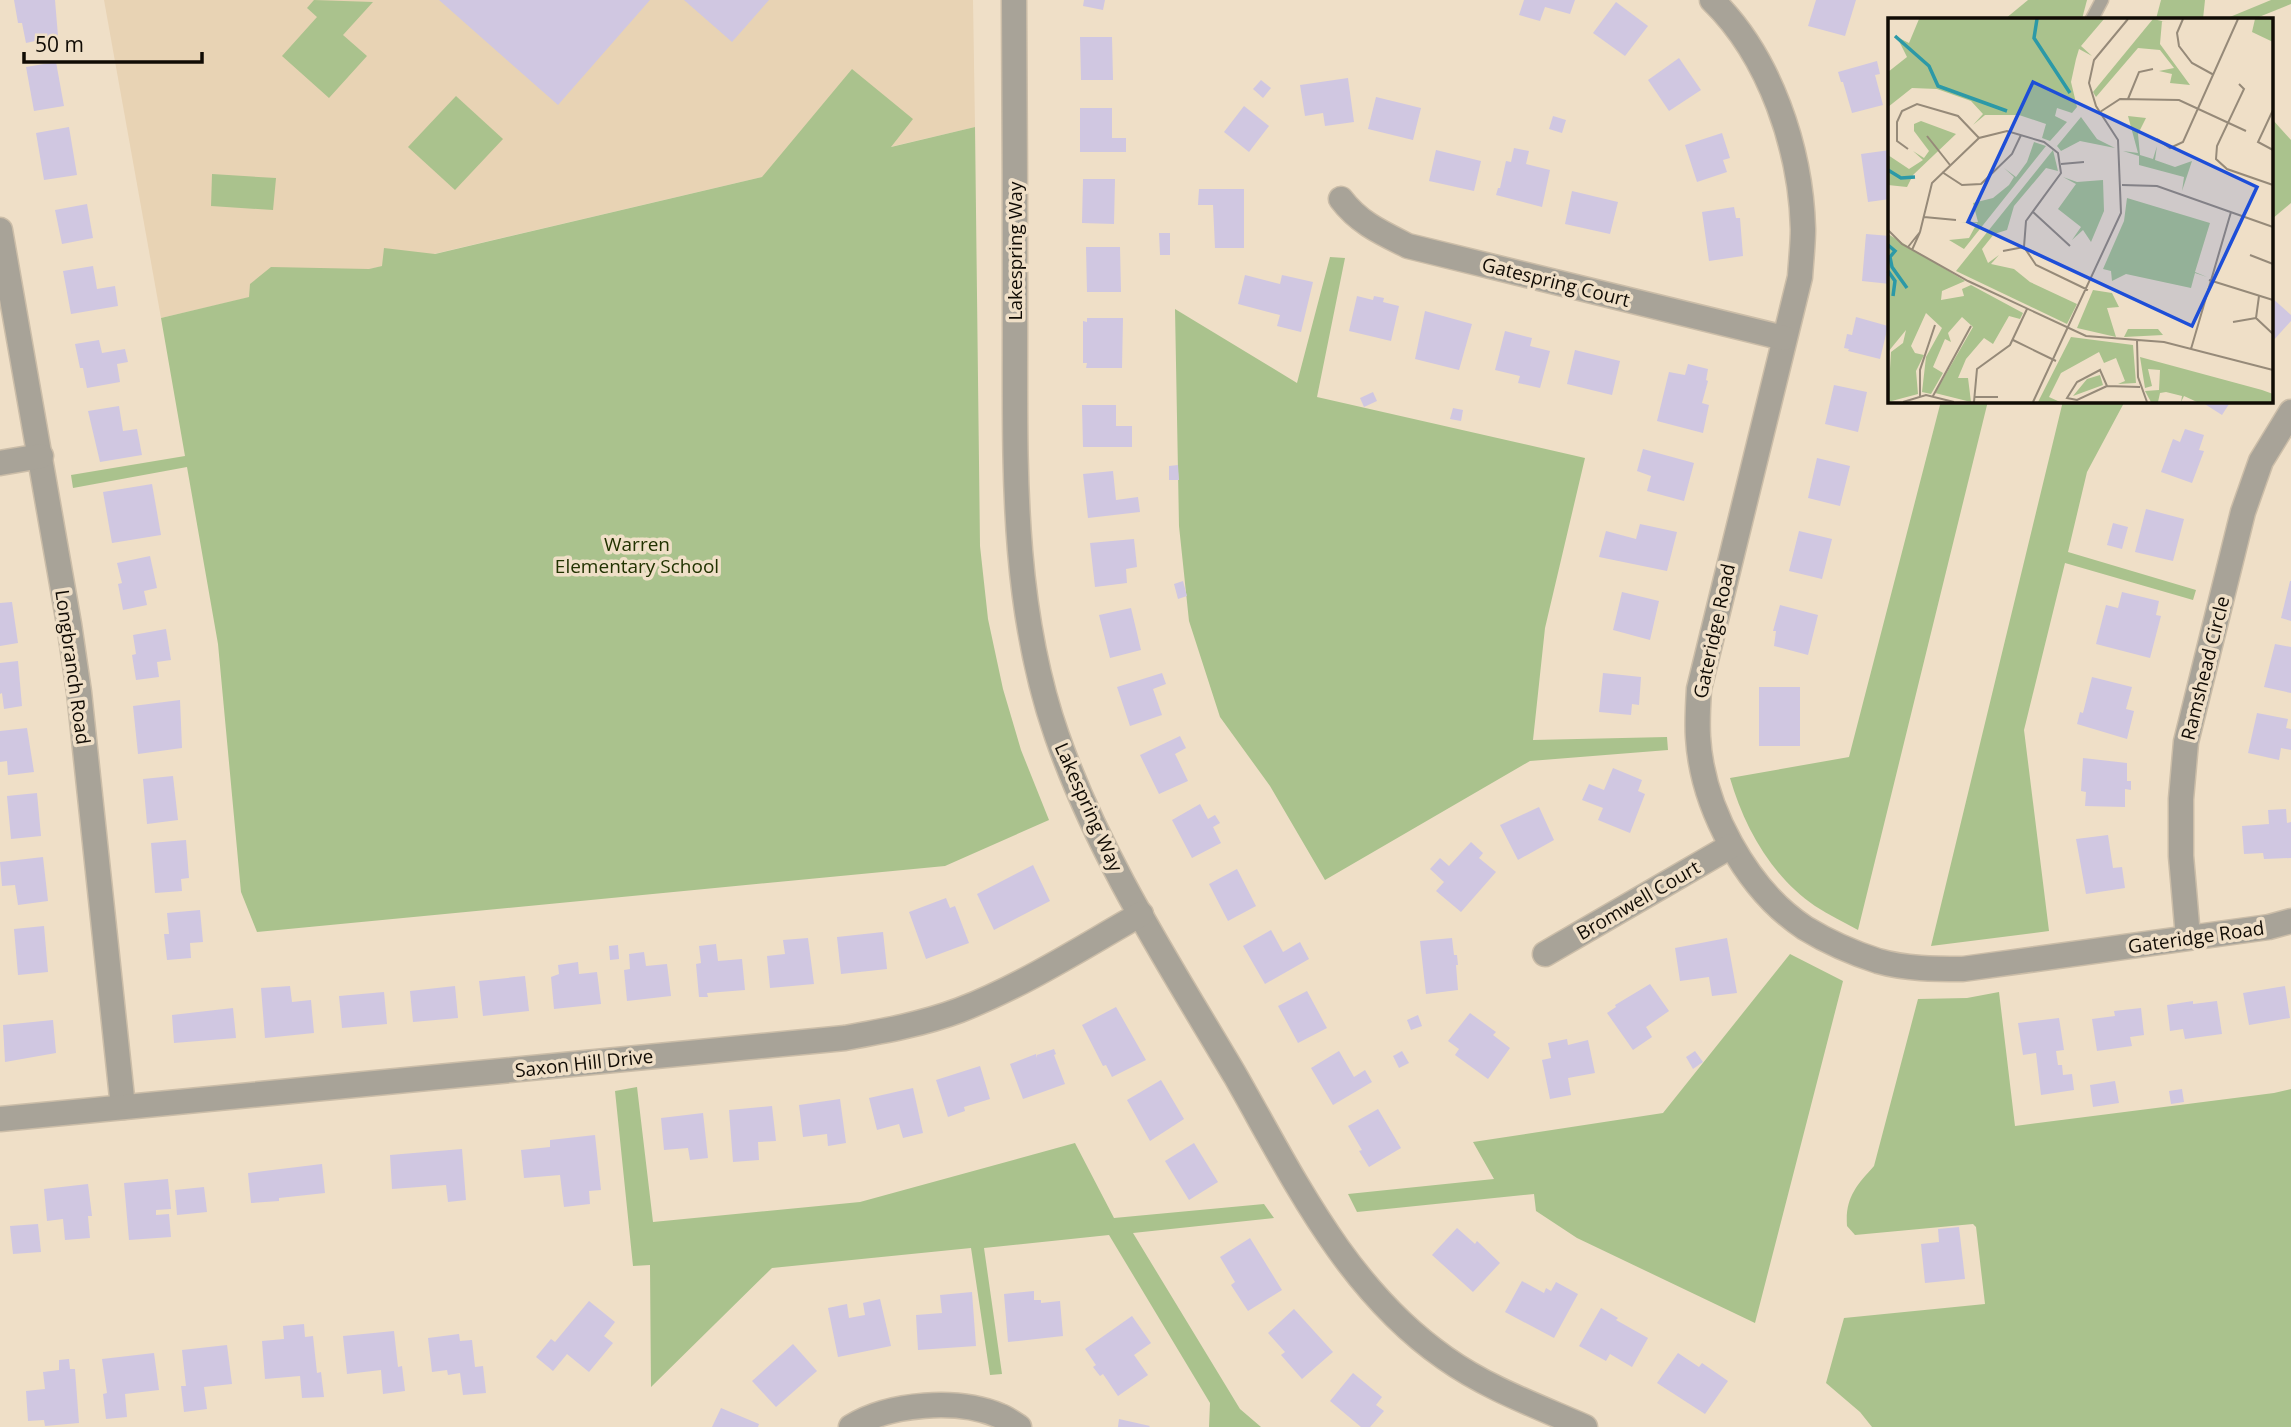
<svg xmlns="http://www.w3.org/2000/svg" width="2291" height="1427" font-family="'Open Sans',sans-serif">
<rect width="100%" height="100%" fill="#efdfc7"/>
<!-- built -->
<polygon fill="#e8d3b4" points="104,0 973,0 975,127 161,318"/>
<!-- green -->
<g fill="#aac28d">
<polygon points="314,0 373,2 343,35 367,56 329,98 282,56 317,17 307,8"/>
<polygon points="2028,0 2087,0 2082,19 2005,19"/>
<polygon points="2161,0 2205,0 2203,19 2156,19"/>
<polygon points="2271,0 2291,0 2291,4 2254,19 2225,19"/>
<polygon points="852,69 913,119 891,147 975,127 980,546 988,619 1003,689 1021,750 1049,820 945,866 257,932 241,892 218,644 187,467 73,488 71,475 185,456 161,318 249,297 250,284 271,267 369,269 382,266 384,248 435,254 762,177"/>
<polygon points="456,96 503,139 455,190 408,147"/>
<polygon points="2272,119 2291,140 2291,203 2272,219"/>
<polygon points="212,174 276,178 273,210 211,206"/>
<polygon points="1330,257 1345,258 1317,397 1585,458 1545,628 1533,740 1667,737 1668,750 1530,761 1325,880 1270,786 1220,717 1189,621 1179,526 1175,309 1297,383"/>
<path d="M1941,401H1988L1858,930C1844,922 1829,915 1815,906C1772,877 1744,827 1730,778L1849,757Z"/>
<polygon points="2063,401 2125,401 2087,472 2068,552 2196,590 2193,600 2065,563 2024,730 2049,931 1931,946"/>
<polygon points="1790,954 1843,981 1755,1323 1577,1238 1536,1211 1534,1194 1357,1212 1348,1194 1494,1179 1473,1142 1663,1113"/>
<path d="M1999,992L2015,1126L2274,1093L2291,1089V1427H1872L1860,1412L1826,1383L1844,1318L1985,1304L1976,1227L1973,1224L1855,1235L1847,1226C1845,1198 1856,1186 1874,1166L1918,999L1967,998Z"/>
<polygon points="637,1087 653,1222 860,1202 1075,1143 1114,1218 1264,1204 1274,1218 1133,1233 1240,1409 1261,1427 1209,1427 1210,1403 1109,1235 984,1248 1002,1374 990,1375 971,1248 772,1268 651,1387 650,1265 633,1266 615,1091"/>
</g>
<!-- building -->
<g fill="#d0c7e1">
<polygon points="14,0 55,0 58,36 26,43 22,23 18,23"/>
<polygon points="439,0 650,0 558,105"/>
<polygon points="684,0 769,0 732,42"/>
<polygon points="1084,0 1105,0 1103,10 1083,6"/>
<polygon points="1524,0 1575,0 1570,14 1545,7 1540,21 1519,15"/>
<polygon points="1816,0 1856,0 1845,36 1808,26"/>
<polygon points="1616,2 1648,26 1625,56 1593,33"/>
<polygon points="1080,37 1112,37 1113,80 1081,80"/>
<polygon points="1679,58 1701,90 1669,111 1648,80"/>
<polygon points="1877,61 1880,74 1875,75 1883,105 1852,113 1843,82 1841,82 1838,72"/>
<polygon points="56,62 64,106 34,111 26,67"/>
<polygon points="1348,78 1354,122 1325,126 1323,113 1305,116 1300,85"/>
<polygon points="1261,80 1271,88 1263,98 1253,89"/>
<polygon points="1376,97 1421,108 1413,140 1368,129"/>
<polygon points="1244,106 1269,126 1249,152 1224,132"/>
<polygon points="1080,108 1112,108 1112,138 1126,138 1126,152 1080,152"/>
<polygon points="1553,116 1566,120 1562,133 1549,129"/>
<polygon points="69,127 77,175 44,180 36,133"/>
<polygon points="1722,133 1730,158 1723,160 1727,172 1697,182 1685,145"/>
<polygon points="1514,148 1529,151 1526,164 1550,170 1542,207 1496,195 1498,188 1500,188 1506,161 1511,162"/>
<polygon points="1436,150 1481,161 1474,191 1429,181"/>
<polygon points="1890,150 1890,184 1888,184 1890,199 1868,202 1861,154"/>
<polygon points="1083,179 1115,179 1114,224 1082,223"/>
<polygon points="1199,189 1244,189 1244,248 1215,248 1213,205 1198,205"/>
<polygon points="1572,191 1618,202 1610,234 1565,224"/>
<polygon points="87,204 93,238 62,244 55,210"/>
<polygon points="1734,207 1736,218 1740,218 1743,256 1709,261 1702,212"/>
<polygon points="1159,233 1170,233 1170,255 1160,255"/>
<polygon points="1866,234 1890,236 1890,284 1862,281"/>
<polygon points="1086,247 1120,247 1121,292 1087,292"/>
<polygon points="93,266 97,289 115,286 118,306 71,314 63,271"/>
<polygon points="1245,275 1280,284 1282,275 1313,282 1301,332 1277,326 1280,315 1238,304"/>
<polygon points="1357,296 1373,300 1374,296 1384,298 1383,302 1399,306 1391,341 1349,331"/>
<polygon points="2272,298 2291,315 2291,321 2272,342"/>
<polygon points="1425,311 1472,324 1459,370 1415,359"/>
<polygon points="1856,317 1888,326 1880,359 1848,351 1849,349 1844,348 1847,334 1852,335"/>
<polygon points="1087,318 1123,318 1122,368 1086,368 1087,363 1083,363 1083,321 1087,322"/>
<polygon points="1505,331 1532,338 1530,346 1550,351 1540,388 1518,383 1520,376 1495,370"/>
<polygon points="99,340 102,353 125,349 128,362 117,364 120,382 87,388 83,368 80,368 75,344"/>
<polygon points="1575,350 1620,361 1612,395 1567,384"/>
<polygon points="1688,364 1708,369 1706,380 1708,381 1702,403 1709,405 1703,433 1657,421 1669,372 1685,375"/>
<polygon points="1834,385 1867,392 1858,432 1825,424"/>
<polygon points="1373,392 1377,401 1364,407 1360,398"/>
<polygon points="2200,401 2231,401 2222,415"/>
<polygon points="1082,405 1116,405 1116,426 1132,426 1132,447 1083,447"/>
<polygon points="119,406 123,431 137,429 142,455 100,462 88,411"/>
<polygon points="1453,408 1463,410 1461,421 1450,419"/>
<polygon points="2185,429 2204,435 2199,450 2204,451 2192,483 2161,472 2173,439 2180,442"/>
<polygon points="1643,449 1694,463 1684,501 1647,491 1651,476 1637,471"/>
<polygon points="1817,458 1850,466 1840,506 1808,498"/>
<polygon points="1178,465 1179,480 1169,480 1169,466"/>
<polygon points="1113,471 1116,500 1138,497 1140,512 1088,518 1083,474"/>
<polygon points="152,484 161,535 112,543 103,492"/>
<polygon points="2146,509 2184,519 2173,561 2135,552"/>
<polygon points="2113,523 2128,527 2122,549 2107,545"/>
<polygon points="1640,524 1677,532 1667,571 1599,557 1606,531 1636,539"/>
<polygon points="1799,531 1832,539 1822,579 1789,571"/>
<polygon points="1134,539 1137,567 1126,569 1127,583 1095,587 1090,543"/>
<polygon points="150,556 157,588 144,591 147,605 123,610 118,584 122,583 117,563"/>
<polygon points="1183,581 1187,596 1178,599 1174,584"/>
<polygon points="2290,581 2291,581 2291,621 2281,618"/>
<polygon points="1622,592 1659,601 1650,640 1613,630"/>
<polygon points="2122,592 2159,601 2156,615 2161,616 2150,658 2096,644 2106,605 2118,608"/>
<polygon points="12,602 18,643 0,646 0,603"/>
<polygon points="1780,605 1818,615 1808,655 1774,646 1776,631 1773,631"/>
<polygon points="1131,608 1141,650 1110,658 1099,615"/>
<polygon points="166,629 171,660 157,662 159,677 136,680 132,655 136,654 133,635"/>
<polygon points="2275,644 2291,647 2291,693 2264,687"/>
<polygon points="18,661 22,706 4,709 2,693 0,694 0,663"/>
<polygon points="1162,673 1166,684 1153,689 1162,715 1130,726 1117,687"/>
<polygon points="1603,673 1641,677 1639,705 1632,704 1631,715 1599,712"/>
<polygon points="2092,677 2132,687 2126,709 2134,711 2127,739 2077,724 2080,712 2083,713"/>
<rect x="1759" y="687" width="41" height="59"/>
<polygon points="180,700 182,748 138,754 133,706"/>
<polygon points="2257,713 2288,719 2286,728 2291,729 2291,750 2281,748 2279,760 2248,753"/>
<polygon points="27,728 34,772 8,775 7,761 0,762 0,731"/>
<polygon points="1180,736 1186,748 1175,754 1188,781 1159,794 1140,755"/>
<polygon points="2083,758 2127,763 2127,781 2131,781 2131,790 2125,789 2125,807 2085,806 2086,792 2081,791"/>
<polygon points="1613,768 1642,780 1638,791 1645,794 1630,833 1598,820 1603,808 1582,800 1589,784 1604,790"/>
<polygon points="173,776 178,820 147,824 143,779"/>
<polygon points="37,793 41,836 11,839 7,796"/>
<polygon points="1200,804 1208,819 1215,815 1220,823 1213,827 1221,843 1192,858 1172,820"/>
<polygon points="1539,807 1554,840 1518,860 1500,825"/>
<polygon points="2286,809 2287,823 2291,822 2291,858 2264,859 2263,853 2244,854 2242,826 2269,824 2268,810"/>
<polygon points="2108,835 2113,868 2122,867 2125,888 2086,894 2076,839"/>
<polygon points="186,840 189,878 181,879 182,891 155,893 151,843"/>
<polygon points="1471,842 1483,853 1479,858 1496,872 1461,912 1436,891 1444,882 1430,869 1440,858 1449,866"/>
<polygon points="43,857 48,901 18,905 15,885 2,886 0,862"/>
<polygon points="1033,865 1050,901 994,930 977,894"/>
<polygon points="1237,869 1256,906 1228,921 1209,884"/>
<polygon points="946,898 950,908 955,906 969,943 926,959 909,912"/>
<polygon points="200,910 203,942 190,943 191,958 167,960 164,934 169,934 167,913"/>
<polygon points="44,926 48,972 18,975 14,929"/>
<polygon points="1271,930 1283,952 1300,942 1309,959 1265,984 1243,946"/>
<polygon points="883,932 887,969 841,974 837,937"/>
<polygon points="808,938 814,984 770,988 767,956 785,954 783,940"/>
<polygon points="1452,938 1454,955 1457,955 1458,965 1456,965 1458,990 1426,994 1420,941"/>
<polygon points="1727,938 1737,993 1712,996 1709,977 1680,981 1675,948"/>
<polygon points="716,944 718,961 742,959 745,990 707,993 708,997 699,997 696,964 701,963 699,946"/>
<polygon points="618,945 619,959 610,960 609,946"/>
<polygon points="644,952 646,966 667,964 671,996 627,1001 624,970 630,969 629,954"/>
<polygon points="578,962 579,974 597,972 601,1004 554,1009 551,977 559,974 558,965"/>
<polygon points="525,976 529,1011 483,1016 479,981"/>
<polygon points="1650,984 1669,1011 1646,1027 1652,1037 1633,1050 1607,1013 1616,1007 1615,1005"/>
<polygon points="290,986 292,1002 311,1000 314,1033 265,1038 261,988"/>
<polygon points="455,986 458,1018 413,1022 410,991"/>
<polygon points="2285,986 2290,1018 2249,1025 2243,993"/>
<polygon points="1307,991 1327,1028 1298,1043 1278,1006"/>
<polygon points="384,992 387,1024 342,1028 339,996"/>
<polygon points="2193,1001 2193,1004 2217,1001 2222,1034 2185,1039 2183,1029 2170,1031 2167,1005"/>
<polygon points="1116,1007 1146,1060 1112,1077 1106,1065 1103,1066 1082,1025"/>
<polygon points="233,1008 236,1038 174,1043 172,1015"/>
<polygon points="2141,1008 2144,1035 2130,1037 2132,1046 2097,1051 2092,1019 2115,1016 2114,1011"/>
<polygon points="1470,1013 1496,1032 1493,1035 1510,1048 1488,1079 1455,1055 1459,1049 1448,1041"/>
<polygon points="1418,1015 1422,1026 1411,1030 1407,1020"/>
<polygon points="2059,1018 2064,1050 2056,1051 2058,1065 2062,1065 2063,1075 2072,1074 2074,1090 2041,1095 2036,1053 2023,1055 2018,1023"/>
<polygon points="53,1020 56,1053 5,1062 3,1025"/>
<polygon points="1567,1039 1568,1045 1588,1040 1595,1073 1568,1078 1571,1095 1550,1099 1542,1060 1551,1058 1548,1043"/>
<polygon points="1054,1049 1056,1054 1054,1055 1065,1084 1023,1099 1010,1064 1036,1054 1037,1058 1037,1055"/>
<polygon points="1339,1051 1354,1077 1365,1070 1372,1082 1333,1105 1311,1068"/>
<polygon points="1402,1051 1409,1063 1399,1068 1393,1056"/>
<polygon points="1695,1051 1703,1062 1693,1069 1686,1057"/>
<polygon points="980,1066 990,1099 964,1107 965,1111 948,1117 936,1080"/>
<polygon points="1161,1080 1184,1119 1150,1141 1127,1100"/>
<polygon points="2115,1081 2119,1103 2093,1107 2090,1085"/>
<polygon points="913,1088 923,1133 903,1138 899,1124 877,1130 869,1098"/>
<polygon points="2182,1089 2184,1102 2171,1104 2169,1091"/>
<polygon points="840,1099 846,1143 828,1146 827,1134 803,1137 799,1105"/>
<polygon points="772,1106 776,1141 758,1142 759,1160 733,1162 729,1110"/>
<polygon points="1378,1109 1401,1148 1369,1167 1359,1151 1362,1150 1348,1126"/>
<polygon points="703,1113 708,1158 690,1160 688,1148 664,1150 661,1118"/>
<polygon points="595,1135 601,1190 589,1191 590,1204 564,1207 560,1175 524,1178 521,1150 550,1147 550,1140"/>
<polygon points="1194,1143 1218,1182 1189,1200 1165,1161"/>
<polygon points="462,1149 466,1200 448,1202 446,1185 392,1189 390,1155"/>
<polygon points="322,1164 325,1193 279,1198 279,1201 251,1203 248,1173"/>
<polygon points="168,1179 171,1209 156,1210 156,1215 169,1214 171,1237 129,1240 124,1183"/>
<polygon points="88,1184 92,1216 88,1216 90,1238 65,1240 63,1219 47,1221 44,1189"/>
<polygon points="204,1187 207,1212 177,1215 175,1190"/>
<polygon points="38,1224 41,1252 13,1254 10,1226"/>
<polygon points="1959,1227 1965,1279 1925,1283 1921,1244 1939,1242 1938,1229"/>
<polygon points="1457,1228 1475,1244 1477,1241 1500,1263 1473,1292 1432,1255"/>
<polygon points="1250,1238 1282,1290 1248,1311 1231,1285 1235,1282 1220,1257"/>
<polygon points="1522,1281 1544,1293 1546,1288 1551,1291 1556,1282 1578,1294 1554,1338 1505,1312"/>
<polygon points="1034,1291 1034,1300 1041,1300 1041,1303 1060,1301 1063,1336 1008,1342 1004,1294"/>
<polygon points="972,1292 976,1346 918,1350 916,1315 942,1313 940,1295"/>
<polygon points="880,1299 891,1346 838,1357 828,1308 847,1304 849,1318 865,1315 863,1303"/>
<polygon points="589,1301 615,1322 604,1336 613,1343 589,1372 567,1354 553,1371 536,1357 551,1339 555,1342"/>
<polygon points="1601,1308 1618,1318 1616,1320 1648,1338 1632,1367 1610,1354 1606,1361 1579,1346"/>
<polygon points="1294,1309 1333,1352 1302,1379 1281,1355 1285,1352 1268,1333"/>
<polygon points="1132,1316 1151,1343 1134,1355 1148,1375 1118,1396 1103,1374 1100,1376 1093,1367 1096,1365 1085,1349"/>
<polygon points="304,1324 305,1337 313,1336 317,1373 321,1372 324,1397 302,1398 300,1376 265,1379 262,1341 284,1339 283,1326"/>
<polygon points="394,1331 398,1367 402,1366 405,1391 383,1394 381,1370 347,1374 343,1336"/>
<polygon points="459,1334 460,1341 472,1340 475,1367 483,1366 486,1393 463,1395 460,1373 448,1375 447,1370 432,1372 428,1338"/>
<polygon points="793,1344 817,1371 776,1407 752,1381"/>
<polygon points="227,1345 232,1384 204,1387 207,1409 184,1412 181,1386 186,1386 182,1350"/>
<polygon points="154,1353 159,1390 125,1394 127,1417 106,1419 103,1394 107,1393 102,1359"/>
<polygon points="1678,1353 1699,1367 1702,1363 1728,1381 1705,1414 1657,1383"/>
<polygon points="69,1359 70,1369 75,1369 79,1423 45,1426 44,1420 28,1421 26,1391 45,1389 43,1372 59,1370 59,1360"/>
<polygon points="1353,1373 1382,1397 1376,1405 1384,1411 1370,1427 1361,1427 1330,1401"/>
<polygon points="721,1408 759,1424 758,1427 712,1427"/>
<polygon points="1119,1419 1150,1426 1149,1427 1118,1427"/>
</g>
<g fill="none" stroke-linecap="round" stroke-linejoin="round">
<!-- service casing -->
<g stroke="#cbbda8" stroke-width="15">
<polyline id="service" points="2092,19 2102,0"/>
</g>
<!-- minor casing -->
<g stroke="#cbbda8" stroke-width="27">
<g id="minor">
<path d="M1014,0C1015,112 1015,225 1015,337C1015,471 1012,608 1057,736C1099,857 1171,967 1236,1077C1294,1179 1346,1289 1445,1358C1487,1388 1537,1406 1585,1427"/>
<path d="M1712,0C1770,56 1801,149 1803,229C1803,244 1801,261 1800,277L1699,689C1698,705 1697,721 1698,737C1702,807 1746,889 1805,928C1828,942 1853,953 1878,961C1906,969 1935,969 1963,969L2269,927L2291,921"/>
<path d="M1341,199C1359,223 1382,233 1408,246L1784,338"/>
<polyline points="0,230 69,624 79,692 123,1107"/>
<polyline points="0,463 41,456"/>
<polyline points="2188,937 2181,856 2181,799 2186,742 2243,512 2261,461 2291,412"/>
<polyline points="1545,954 1731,846"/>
<path d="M0,1119L845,1038C884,1031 923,1024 960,1010C1024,985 1081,948 1141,914"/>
<path d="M851,1427C890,1403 958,1398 1000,1416C1006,1418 1013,1423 1019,1427"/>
</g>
</g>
<!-- service -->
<use href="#service" stroke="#a8a398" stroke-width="12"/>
<!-- minor -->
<use href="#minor" stroke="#a8a398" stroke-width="24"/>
</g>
<g text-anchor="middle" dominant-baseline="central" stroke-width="7" stroke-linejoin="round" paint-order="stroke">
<!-- street labels -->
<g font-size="19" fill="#100b04" stroke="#efdfc7">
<text transform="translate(1015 251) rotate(-90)">Lakespring Way</text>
<text transform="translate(1556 282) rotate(14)">Gatespring Court</text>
<text transform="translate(1714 631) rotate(-78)">Gateridge Road</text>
<text transform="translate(73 667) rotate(82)">Longbranch Road</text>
<text transform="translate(2205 668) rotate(-76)">Ramshead Circle</text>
<text transform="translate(1089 807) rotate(66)">Lakespring Way</text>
<text transform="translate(1638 900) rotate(-30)">Bromwell Court</text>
<text transform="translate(2196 937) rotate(-8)">Gateridge Road</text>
<text transform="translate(584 1063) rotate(-6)">Saxon Hill Drive</text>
</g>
<!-- park labels -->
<g font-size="19" fill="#213200" stroke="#efdfc7">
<text x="637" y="544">Warren<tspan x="637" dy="22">Elementary School</tspan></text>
</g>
</g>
<!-- overview -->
<g transform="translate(1888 18)">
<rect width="385" height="385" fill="#efdfc7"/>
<path d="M31,1H216L193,28L204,38L191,31L188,41L183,64L189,89L184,95L169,90L167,98L179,104L162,123L154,120L158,106L131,97H97L85,107L95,96L83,83L49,71L24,70L0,89V54L19,39L9,19L21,25ZM265,1L287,6L274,3L272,26L302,67L282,65L284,56L271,53L286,50L272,32L250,30L208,79L205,74ZM367,1H385V24L364,14ZM240,98L258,100L250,116L252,137L265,141L269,128L267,142L287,149L304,143L294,173L296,159L251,147V138L235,133L250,135ZM193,99L209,121L227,130L192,123L173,133L169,128ZM33,103L68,116L25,157L19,169L0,167V137L21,151L35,142L25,133L36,140L41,133L26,113V106ZM146,124L158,128L76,231L61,222L81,220L89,205L73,204H90L85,185L105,180L121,167L126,159L116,150L128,159L139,144ZM165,132L170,153L158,150L126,188L119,212L106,216L94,231L100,245L111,237L103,246L126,251L142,264L189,286L179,306L68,253ZM175,159L189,164L215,162L216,193L203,224L195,212L184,222L193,209L170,191L188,166ZM239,180L322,205L307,254L319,259L307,255L303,270L238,256L224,263L223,253L215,251L236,203ZM0,216L77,263L54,273L53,282L76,278L74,271L83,267L135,295L132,301L121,298L105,326L96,320L78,341L70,360H80L83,384L47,375L85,309L74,299L60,315L63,324L57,321L45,349L55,355L43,376L34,374L38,339L54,310L38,295L23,328L27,335L36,337L28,353L30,376L0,384L3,334L15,325L18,312L0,334ZM205,272L224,275L231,289L219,290L228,319L189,310ZM240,311H270L275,317L236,319ZM183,319L245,327L248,365L230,366L237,363L228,340L216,345L211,334L173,355L161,379L172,384H150ZM252,339L374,372L385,376V384H309L296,378L293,384L294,378L278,374L272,375L270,384H263L257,373L271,372L272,352L260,351L264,368L257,370ZM212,357L215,367L185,378L199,361Z" fill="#aac28d"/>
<path fill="none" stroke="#2c99a7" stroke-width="3.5" d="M149,1L146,20L182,75M7,18L41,48L50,68L119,93M0,152L13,160L27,159M0,227L7,233L2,239L4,249L19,270M0,253L7,263L5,278"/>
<path fill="none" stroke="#968a79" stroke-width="2" d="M295,1L289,15L291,28L304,45L326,57M351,66L356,71L329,128L328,141L339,151L385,167M240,81L251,54L265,51M385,92L370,124L385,132M212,94L232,81L291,82L358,113M39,118L62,147M269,121L282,130L295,124L350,1M20,131L9,123V104L14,93L29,86L70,98L91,120M173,146L196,144M54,154L74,167L93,166L124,136L133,117M234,167L269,168L385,209M145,194L182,228M36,199L68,202M0,212L14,226L80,263L198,318L276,324L385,352M32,214L44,165L91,120L119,113L156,124L170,135L173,155L138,203L136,229L148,247L200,272M20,229L32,214L24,232M115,233L136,229M362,237L385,246M321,262L385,282M371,278L368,300L385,316M345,304L368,300M125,322L168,343M249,323L250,359L259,384M303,331L343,194M219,368L189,382L179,380L189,364L212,352L219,368L252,369M32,378V352L47,307M45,378L83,308M86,379H110M15,384L38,377L66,384M86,384L89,351L122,327L139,291M145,384L233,195L230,122L208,88L201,65L206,42L240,1"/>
<path fill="#1d4ed8" fill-opacity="0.15" stroke="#1d4ed8" stroke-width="3.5" d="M145,64L369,169L304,308L80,204Z"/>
<rect width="385" height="385" fill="none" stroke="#100b04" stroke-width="3.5"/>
</g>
<!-- scale -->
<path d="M24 52v10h178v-10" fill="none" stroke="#100b04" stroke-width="3.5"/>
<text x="35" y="52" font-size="21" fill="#100b04" stroke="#efdfc7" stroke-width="5" paint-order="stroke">50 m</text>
</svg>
